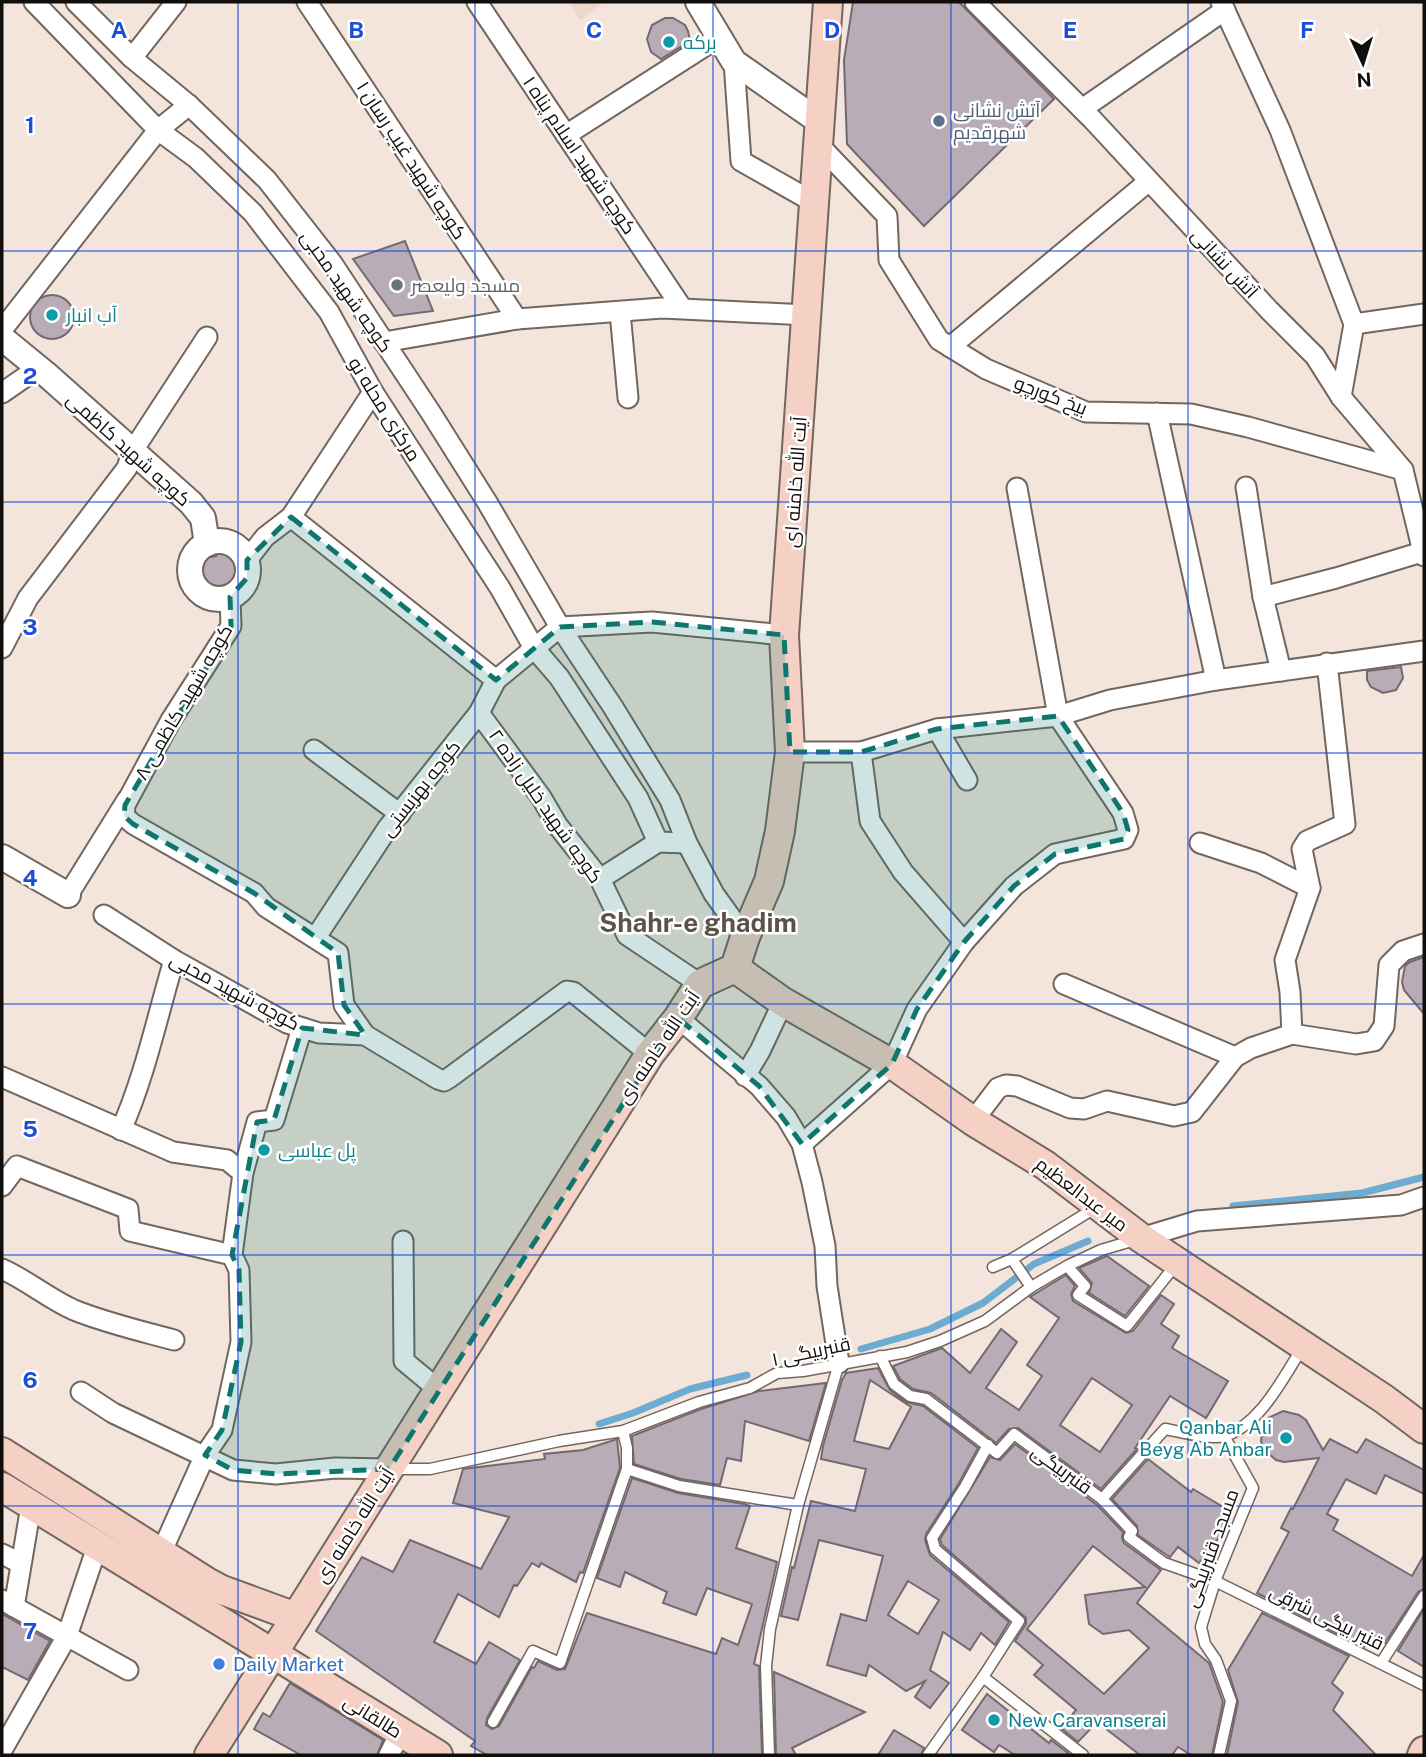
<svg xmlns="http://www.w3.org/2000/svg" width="1426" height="1757" font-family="'Public Sans',Cairo,sans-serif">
<rect width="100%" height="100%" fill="#f3e5db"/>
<!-- built -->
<polygon fill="#ecd8c9" points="569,2 605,2 580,20"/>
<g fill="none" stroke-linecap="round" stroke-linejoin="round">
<!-- stream -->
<g stroke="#6dabd2" stroke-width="7">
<polyline points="1233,1206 1362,1193 1424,1177"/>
<polyline points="861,1349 930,1329 983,1303 1034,1264 1088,1241"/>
<polyline points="599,1424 633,1413 690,1389 747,1375"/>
</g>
</g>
<!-- building -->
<g fill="#b8acb7" stroke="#746973" stroke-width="2" fill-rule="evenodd">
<polygon points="853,2 959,2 1054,99 924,226 847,144 844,60"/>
<polygon points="665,18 673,18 685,25 688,31 690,41 661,59 651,52 647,39 652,25"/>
<polygon points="405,241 433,311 394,316 353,259"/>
<circle cx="52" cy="317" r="22"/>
<polygon points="220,551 226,551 235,557 236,565 242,572 236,586 224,586 219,593 213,592 202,583 199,569 205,558 216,556"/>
<polygon points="1401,667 1403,678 1396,690 1383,693 1371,687 1367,680 1367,671"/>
<polygon points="1424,957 1424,1014 1404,990 1402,982 1405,966 1410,962"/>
<polygon points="1107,1256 1149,1286 1125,1316 1089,1293 1092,1283 1079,1268"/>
<path d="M1066,1275L1075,1286L1071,1294L1073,1301L1126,1333L1133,1331L1161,1295L1174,1304L1161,1324L1179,1336L1172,1348L1228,1381L1206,1418L1170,1396L1135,1448L1137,1449L1101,1489L1018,1428L1009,1429L996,1443L931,1393L913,1389L900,1379L893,1366L942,1348L970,1373L1001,1329L1017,1342L986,1388L1019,1410L1042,1376L1027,1365L1059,1318L1030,1297ZM1092,1378L1132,1405L1100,1452L1060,1425Z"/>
<path d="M878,1368L890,1390L906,1402L923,1406L978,1448L959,1483L926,1534L925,1540L930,1555L1009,1622L995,1645L981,1633L970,1650L943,1632L930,1670L949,1683L930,1708L915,1697L925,1681L906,1691L869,1665L866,1676L827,1665L841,1614L866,1621L883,1556L819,1540L798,1620L781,1616L792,1567L794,1568L811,1501L855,1511L866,1469L821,1459L823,1446L842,1380L846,1373ZM870,1380L911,1407L889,1449L854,1441ZM908,1581L939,1600L918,1634L888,1615Z"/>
<polygon points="826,1383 809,1441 745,1421 741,1461 727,1458 720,1485 681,1479 634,1464 632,1436 701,1409 759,1391"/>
<polygon points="1283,1411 1299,1415 1306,1420 1323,1450 1330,1439 1357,1453 1366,1439 1424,1470 1424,1494 1385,1475 1376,1494 1346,1479 1327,1514 1338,1520 1333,1530 1412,1576 1424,1555 1424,1589 1418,1592 1385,1643 1383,1642 1381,1646 1369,1640 1364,1647 1257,1593 1289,1532 1281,1528 1291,1508 1293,1509 1319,1458 1284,1462 1276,1460 1263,1449 1261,1441 1263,1425 1268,1418"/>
<polygon points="617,1439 620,1468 583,1573 580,1572 576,1582 541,1563 539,1567 532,1563 517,1586 514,1585 499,1617 458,1594 434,1642 476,1664 489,1642 520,1660 487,1718 486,1725 492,1729 499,1726 532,1667 534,1668 538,1661 557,1670 565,1669 587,1613 716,1654 722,1638 738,1645 752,1604 707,1588 696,1615 663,1603 667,1592 625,1572 620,1587 597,1578 632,1478 678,1493 744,1504 750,1506 736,1548 777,1562 754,1664 759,1666 762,1755 487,1755 471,1746 475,1741 316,1631 362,1557 393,1572 410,1540 481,1569 509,1517 453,1503 463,1469 545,1459 544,1454 583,1450"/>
<path d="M1015,1444L1097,1505L1123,1532L1122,1538L1124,1543L1161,1570L1137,1603L1209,1663L1223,1702L1212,1755H1191L1178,1747L1172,1755H1140L1097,1722L1078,1742L1061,1728L1076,1710L1034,1675L1043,1665L1015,1641L1026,1624V1618L942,1545L940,1539L990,1457L1000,1460ZM1093,1546L1145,1587L1085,1595L1089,1624L1103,1634L1129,1630L1149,1648L1104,1694L1027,1629Z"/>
<polygon points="1148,1459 1191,1492 1193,1489 1230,1511 1223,1523 1228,1526 1199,1563 1178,1547 1170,1557 1168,1556 1138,1535 1137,1526 1112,1499"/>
<polygon points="1424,1609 1424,1667 1398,1651"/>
<polygon points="1262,1613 1349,1656 1332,1683 1343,1693 1333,1710 1376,1755 1227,1755 1238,1702 1228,1670"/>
<polygon points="2,1614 50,1641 28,1680 2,1667"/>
<polygon points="774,1672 865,1712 792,1748 796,1755 776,1755"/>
<polygon points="290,1683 383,1740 377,1755 301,1755 254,1729 263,1713 270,1717"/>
<polygon points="987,1694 1049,1743 1051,1740 1068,1753 1065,1755 1015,1755 999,1745 994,1752 962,1730"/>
<polygon points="894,1730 924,1748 921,1755 878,1755"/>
</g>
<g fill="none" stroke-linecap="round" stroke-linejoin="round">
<!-- service casing -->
<g stroke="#72665d" stroke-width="13">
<g id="service">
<polyline points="1012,1259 1031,1287"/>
<polyline points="1067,1266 1085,1286 1078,1295 1127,1326 1177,1263"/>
<polyline points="993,1267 1012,1259 1095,1208"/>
<path d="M880,1356L894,1384L910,1396L926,1399L997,1453L1014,1434L1102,1499L1165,1429C1181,1432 1210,1440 1225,1436C1262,1423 1283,1377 1303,1347"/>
<polyline points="393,1469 430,1469 559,1441 623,1431 699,1402 750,1388 777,1373 803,1371 907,1352 940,1341 985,1321 1031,1287 1067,1266 1101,1250 1135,1240"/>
<polyline points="627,1469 679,1486 798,1505"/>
<polyline points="1102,1499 1132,1531 1129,1537 1164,1563 1215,1581 1424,1685"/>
<polyline points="1381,1663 1424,1596"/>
<polyline points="983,1677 1083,1755"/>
<polyline points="493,1722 533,1651 560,1663 627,1469 627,1448 623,1431"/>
<polyline points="769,1755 766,1666 770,1629 798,1505 839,1363"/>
<polyline points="928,1755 983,1677 1019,1621 935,1549 932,1538 965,1487 988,1445"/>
<polyline points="1219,1755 1231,1701 1216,1660 1205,1644 1201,1627 1215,1581 1253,1488 1224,1436"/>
</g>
</g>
<!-- minor casing -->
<g stroke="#72665d" stroke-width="23">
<g id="minor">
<polyline points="34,2 158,130 196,158 253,213 329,312 373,392 500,588 534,648 559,677 638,798 658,842 687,843"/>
<polyline points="76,2 132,58 189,105 267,180 332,263 431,413 487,502 560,627 613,707 670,800 687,843 714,894 745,937"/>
<polyline points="307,2 517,319"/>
<polyline points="477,2 682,308"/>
<polyline points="975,2 1092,119 1269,310 1315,356 1341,397 1403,470 1424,556"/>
<polyline points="1221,2 1280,130 1354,324 1341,397"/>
<polyline points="132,58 176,2"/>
<polyline points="734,62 741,161 815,203"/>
<polyline points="1082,109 1225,10"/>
<polyline points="566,135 719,37"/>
<polyline points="819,145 887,216 889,260 939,340 986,369 1086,412 1191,414 1248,427 1403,470"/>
<polyline points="620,312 628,398"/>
<polyline points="1354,324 1424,314"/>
<polyline points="2,330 158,130 189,105"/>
<polyline points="384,342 517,319 662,308 807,315"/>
<polyline points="950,347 1149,181"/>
<polyline points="2,393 38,368"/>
<polyline points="1157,413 1216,680"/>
<polyline points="1246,487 1263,597 1281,671"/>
<polyline points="291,517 496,680"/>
<polyline points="247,560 265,537 291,517 373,392"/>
<polyline points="230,597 231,626 171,720 125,805 124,816 133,824 254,893 266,907 338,953 344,1005 365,1035"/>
<polyline points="1263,597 1336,578 1422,552"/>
<polyline points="2,648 28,598 127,468 132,452 207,337"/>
<polyline points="479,713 541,797 558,826 600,879 627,935 700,984"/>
<polyline points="937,729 967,780"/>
<polyline points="314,750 400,814"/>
<polyline points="790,752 861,752 937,729 1058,716 1110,700 1216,680 1424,651"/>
<polyline points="861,752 870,821 903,872 964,942"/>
<polyline points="1200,843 1261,863 1310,888"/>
<polyline points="600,879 658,842"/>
<polyline points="68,895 127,800"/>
<polyline points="104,915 174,960 287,1023 319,1033 365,1035 438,1079 444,1081 449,1078 567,991 573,992 650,1054"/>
<polyline points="316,937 387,829 479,713 496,680 560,627 652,622 784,635"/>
<polyline points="1064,984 1235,1057"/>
<polyline points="678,1018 759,1086 786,1117 802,1144 812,1182 825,1246 827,1286 839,1363"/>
<polyline points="1292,1034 1356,1044 1374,1041 1384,1026 1389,965 1403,951 1424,944"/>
<polyline points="745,1076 760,1051 783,1002"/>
<polyline points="2,1077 173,1152 227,1160 243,1173"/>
<polyline points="973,1121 998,1088 1006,1085 1017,1086 1070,1108 1084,1109 1107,1101 1174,1116 1192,1112 1235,1057 1251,1048 1292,1034 1290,992 1285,960 1310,888 1302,849 1307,841 1345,824 1327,663"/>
<path d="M121,1130C145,1076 157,1017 174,960"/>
<polyline points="802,1144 892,1064 917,1009 964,942 1014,886 1055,854 1124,839 1128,830 1123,813 1058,716 1017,488"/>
<polyline points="2,1186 17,1166 128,1209 130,1231 232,1255"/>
<polyline points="1141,1238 1197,1221 1401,1205 1424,1197"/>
<polyline points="403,1241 404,1361 439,1390"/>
<path d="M2,1269C27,1280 49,1299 74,1310C106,1323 141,1331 174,1340"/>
<polyline points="81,1392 113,1413 233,1470 276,1474 335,1468 389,1469"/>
<polyline points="161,1553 205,1455 222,1430 241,1342 239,1270 232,1255 243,1173 257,1122 274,1120 302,1028"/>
<polyline points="2,1554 20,1563"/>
<polyline points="2,1600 128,1670"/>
<polyline points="14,1607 31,1506"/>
<polyline points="2,1750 67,1636 97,1547"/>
<polyline points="389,1755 400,1733"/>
</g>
</g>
<!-- tertiary casing -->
<g stroke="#72665d" stroke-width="28">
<g id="tertiary">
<polyline points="698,2 734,62 820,122"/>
<polyline points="2,338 46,374 191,503 203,518 207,544"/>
<circle cx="219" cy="570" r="29"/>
<polyline points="2,857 68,895"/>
</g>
</g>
<!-- secondary casing -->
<g stroke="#72665d" stroke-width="32">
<g id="secondary">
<polyline points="735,968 783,1002 892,1064 973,1121 1045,1165 1141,1238 1384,1399 1424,1429"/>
<polyline points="2,1452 207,1582 222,1590 296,1617"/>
<polyline points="2,1487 438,1755"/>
<polyline points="209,1755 650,1054 678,1018 700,984 735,968 745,937 769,881 780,831 790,752 784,635 828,2"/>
<polyline points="1422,1755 1424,1751"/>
</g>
</g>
<!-- service -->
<use href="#service" stroke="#fff" stroke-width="10"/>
<!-- minor -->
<use href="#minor" stroke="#fff" stroke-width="19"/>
<!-- tertiary -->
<use href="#tertiary" stroke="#fff" stroke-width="24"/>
<!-- secondary -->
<use href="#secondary" stroke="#f5d0c5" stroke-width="28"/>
</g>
<!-- marked area -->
<path fill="#0f766e" fill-opacity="0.2" stroke="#0f766e" stroke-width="5" stroke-dasharray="14 9" stroke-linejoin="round" d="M291,517L496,680L560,627L652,622L784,635L790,752H861L937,729L1058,716L1123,813L1128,830L1124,839L1055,854L1014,886L964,942L917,1009L892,1064L802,1144L759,1086L678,1018L389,1469L276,1474L233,1470L205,1455L222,1430L241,1342L239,1270L232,1255L257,1122L274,1120L302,1028L365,1035L344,1005L338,953L254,893L133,824L124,816L125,805L231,626L230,597L247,578V560Z"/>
<!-- grid -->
<path fill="none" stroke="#1d4ed8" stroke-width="2" stroke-opacity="0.55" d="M238,2V1755M475,2V1755M713,2V1755M951,2V1755M1188,2V1755M2,251H1424M2,502H1424M2,753H1424M2,1004H1424M2,1255H1424M2,1506H1424"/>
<!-- markers -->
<g fill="#0f9aa8" stroke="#fff" stroke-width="2.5">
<circle cx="669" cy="42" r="7"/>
<circle cx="52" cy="315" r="7"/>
<circle cx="264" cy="1150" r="7"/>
<circle cx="1286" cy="1438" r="7"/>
<circle cx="994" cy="1720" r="7"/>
</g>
<circle fill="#5c6f8a" stroke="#fff" stroke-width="2.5" cx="939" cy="121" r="7"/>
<circle fill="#6b7280" stroke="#fff" stroke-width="2.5" cx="397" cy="285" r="7"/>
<circle fill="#3f7fe0" stroke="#fff" stroke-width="2.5" cx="219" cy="1664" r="7"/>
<g text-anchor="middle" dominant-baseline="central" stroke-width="5" stroke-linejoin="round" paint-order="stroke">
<!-- culture labels -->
<g font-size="19" fill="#0d838f" stroke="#fff" text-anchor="start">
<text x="683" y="42">برکه</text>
<text x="66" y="315">آب انبار</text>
<text x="278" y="1150">پل عباسی</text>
<text x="1272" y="1427" text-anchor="end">Qanbar Ali<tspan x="1272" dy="22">Beyg Ab Anbar</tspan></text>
<text x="1008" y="1720">New Caravanserai</text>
</g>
<!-- service labels -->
<g font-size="19" fill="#4e5e75" stroke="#fff" text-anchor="start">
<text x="953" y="110">آتش نشانی<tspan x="953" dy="22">شهرقدیم</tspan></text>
</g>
<!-- street labels -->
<g font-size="19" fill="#120e0b" stroke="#fff">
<text transform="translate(580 155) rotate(56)">کوچه شهید اسلام پناه ۱</text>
<text transform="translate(412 160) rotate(57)">کوچه شهید غیب رسان ۱</text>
<text transform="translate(1225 263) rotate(47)">آتش نشانی</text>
<text transform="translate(347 291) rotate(55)">کوچه شهید محبی</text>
<text transform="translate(1051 395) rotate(21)">بیخ کورچو</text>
<text transform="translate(385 409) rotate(58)">مرکزی محله نو</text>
<text transform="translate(129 449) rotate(42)">کوچه شهید کاظمی</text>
<text transform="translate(795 482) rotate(-86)">آیت الله خامنه ای</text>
<text transform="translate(183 702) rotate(-60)">کوچه شهید کاظمی ۸</text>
<text transform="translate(420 788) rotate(-52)">کوچه بهزیستی</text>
<text transform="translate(546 806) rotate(55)">کوچه شهید خلیل زاده ۲</text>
<text transform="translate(235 991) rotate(28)">کوچه شهید محبی</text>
<text transform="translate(658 1047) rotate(-56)">آیت الله خامنه ای</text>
<text transform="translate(1082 1194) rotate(37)">میر عبدالعظیم</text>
<text transform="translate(811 1351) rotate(-12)">قنبربیگی ۱</text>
<text transform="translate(1062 1469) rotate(36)">قنبربیگی</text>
<text transform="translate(354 1525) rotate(-58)">آیت الله خامنه ای</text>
<text transform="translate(1211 1548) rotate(-70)">مسجد قنبربیگی</text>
<text transform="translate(1327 1617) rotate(26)">قنبر بیگی شرقی</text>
<text transform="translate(373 1716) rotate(32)">طالقانی</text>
</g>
<!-- worship labels -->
<g font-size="19" fill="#5b616d" stroke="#fff" text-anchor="start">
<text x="411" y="285">مسجد ولیعصر</text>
</g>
<!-- shop labels -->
<g font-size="19" fill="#366cbe" stroke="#fff" text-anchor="start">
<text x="233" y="1664">Daily Market</text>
</g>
<!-- district labels -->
<g font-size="26" font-weight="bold" fill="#5d524a" stroke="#fff">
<text x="698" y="922">Shahr-e ghadim</text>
</g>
</g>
<g font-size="23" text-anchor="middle" font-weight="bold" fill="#1d4ed8" stroke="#fff" stroke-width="5" stroke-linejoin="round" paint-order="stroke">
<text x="119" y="38">A</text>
<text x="356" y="38">B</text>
<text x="594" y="38">C</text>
<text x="832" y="38">D</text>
<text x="1070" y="38">E</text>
<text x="1307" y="38">F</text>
<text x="30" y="133">1</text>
<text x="30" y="384">2</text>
<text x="30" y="635">3</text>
<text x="30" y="886">4</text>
<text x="30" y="1137">5</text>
<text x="30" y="1388">6</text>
<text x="30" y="1639">7</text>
</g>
<!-- border -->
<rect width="1426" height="1757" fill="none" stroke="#120e0b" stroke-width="7"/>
<!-- north arrow -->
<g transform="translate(1363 63) rotate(176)" stroke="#ffffff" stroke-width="5" paint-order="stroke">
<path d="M0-5L12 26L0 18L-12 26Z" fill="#120e0b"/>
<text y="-10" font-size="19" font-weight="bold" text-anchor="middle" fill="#120e0b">N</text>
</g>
</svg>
